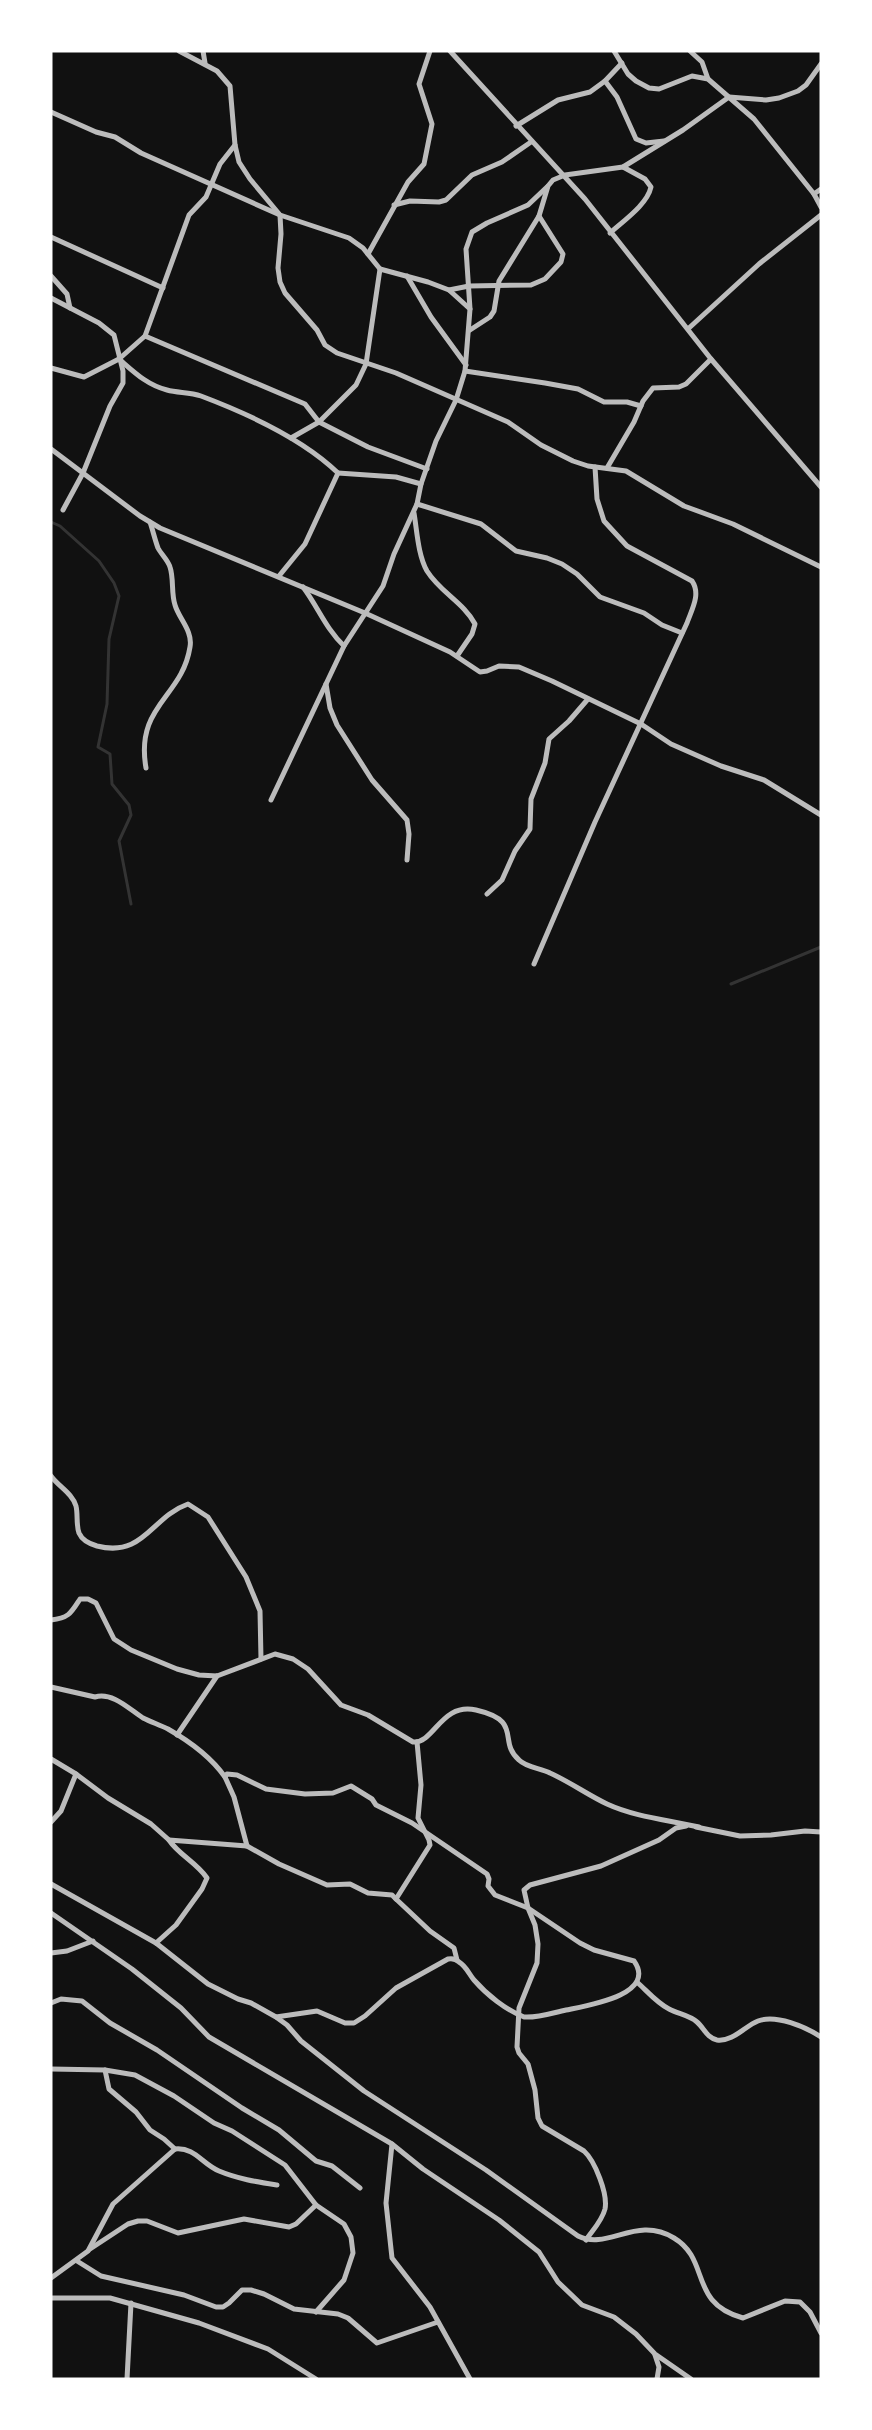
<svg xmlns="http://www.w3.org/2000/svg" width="872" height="2430" font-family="Overpass,sans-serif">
<rect width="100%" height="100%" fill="#111"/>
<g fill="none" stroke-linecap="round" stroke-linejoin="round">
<!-- stream -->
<g stroke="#333" stroke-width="3">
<polyline points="51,522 60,526 99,561 114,583 119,596 109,639 107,704 98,747 110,754 112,784 129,805 131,815 119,841 131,904"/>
<polyline points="731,984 821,947"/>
</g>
<!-- minor -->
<g stroke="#bcbcbc" stroke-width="5">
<polyline points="179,51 217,71 230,86 235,145 239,162 250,179 280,215 281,234 278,268 280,282 285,293 317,330 325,345 337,353 396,373 508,422 541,445 573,461 588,466 626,471 684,506 733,524 821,567"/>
<polyline points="203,51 205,63"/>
<polyline points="450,51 585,199 711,359 821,487"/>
<polyline points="614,51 628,74 636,81 649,88 659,89 692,76 708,79 754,119 814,194 821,207"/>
<polyline points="690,51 702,62 708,79"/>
<polyline points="605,81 617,97 636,139 646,143 664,141"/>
<polyline points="51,112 96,132 115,137 141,153 280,215 349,238 363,248 380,269 428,282 449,290 470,309 465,371 456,400 436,441 421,484 417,504 394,554 383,586 344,646 271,800"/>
<polyline points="516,126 558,100 590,92 605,81 622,63"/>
<polyline points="814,194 821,189"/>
<polyline points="394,205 410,201 439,202 446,200 472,175 502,162 531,142"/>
<path d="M610,233C623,221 647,205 651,187L645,179L623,167"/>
<polyline points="51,237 163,288"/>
<polyline points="368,254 408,182 424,164 432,124 419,84 430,51"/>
<polyline points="51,276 67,294 70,308"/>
<polyline points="407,276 431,317 466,365"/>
<polyline points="449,290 469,286 531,285 545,279 561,262 563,254 539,216"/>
<polyline points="51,298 99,323 114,335 123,371 123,383 110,406 83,473 63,510"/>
<polyline points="470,309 466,249 472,232 487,223 528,205 547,187"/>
<polyline points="689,328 759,264 821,215"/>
<polyline points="470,330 490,317 494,311 499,281 539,216 548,186 553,180 565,175 623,167 683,130 729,97 766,100 779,98 798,91 806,85 821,64"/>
<polyline points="145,336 305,404 319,422 368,447 427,469"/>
<path d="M119,359C134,372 147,385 167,390C178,393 190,392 201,396C246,413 303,439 338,473L305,544L279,576"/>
<polyline points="51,368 84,377 119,359 145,336 189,215 206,197 220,164 235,145"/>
<polyline points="465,371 545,383 578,389 604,402 627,402 641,406"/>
<polyline points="291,438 319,422 356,385 366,364 380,269"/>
<polyline points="51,449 140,516 160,528 365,613 450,652 480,672 487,671 499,666 519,667 552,681 641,724 671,744 721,766 764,780 821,815"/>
<polyline points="607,468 634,422 643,401 653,388 679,387 686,384 711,359"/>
<polyline points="338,473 396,477 421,484"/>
<polyline points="417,504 481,524 516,551 547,558 562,564 577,574 600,597 644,613 662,625 682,633"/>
<path d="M414,513C417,531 418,555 427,571C440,592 464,603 475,624L472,634L457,656"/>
<path d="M303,587C318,607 326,629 344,646"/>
<polyline points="326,684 330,708 337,725 372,780 407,820 409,834 407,860"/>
<path d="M146,768C135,705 182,698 190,647C193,631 179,619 175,605C171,593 174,579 170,567C168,560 161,554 158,548C155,540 153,531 150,522"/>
<polyline points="487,894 502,880 515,851 530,829 531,799 545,763 549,739 569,721 588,699"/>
<path d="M534,964L595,822L687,623C692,609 701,594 692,581L627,546L604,521L597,499L595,467"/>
<path d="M51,1476C59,1487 72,1493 76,1506C78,1514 76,1525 79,1533C82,1540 90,1544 97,1546C144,1558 151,1517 188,1504L208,1517L246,1577L260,1611L261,1659"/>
<path d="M51,1620C69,1618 71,1613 80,1599H88L96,1603L114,1639L131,1650L177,1669L199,1675L217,1676L275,1654L293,1659L308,1669L341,1705L368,1715L413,1742C434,1744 441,1702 476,1710C524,1721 497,1741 519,1760C527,1768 541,1768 550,1773C570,1782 588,1795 607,1804C635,1817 669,1820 699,1827"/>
<path d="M51,1687L95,1697C113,1692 129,1709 143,1718C151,1722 160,1725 168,1729C189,1741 211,1757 225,1777L227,1774L237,1775L266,1789L305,1794L333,1793L351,1786L372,1799L376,1805L412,1823L487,1874L489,1879L488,1886L495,1895L528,1908L580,1943L594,1950L634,1961C658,1995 585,2006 566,2010C552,2013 538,2018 524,2017C506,2010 487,1995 474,1980C469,1974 466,1966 459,1962C456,1959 453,1958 448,1959L396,1988L365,2016L354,2023H345L317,2011L276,2017"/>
<polyline points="177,1735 217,1676"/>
<polyline points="417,1742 421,1785 418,1818 429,1840 430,1845 396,1899 430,1931 454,1948 457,1960"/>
<polyline points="51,1759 76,1774 108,1798 151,1824 169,1840"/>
<polyline points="225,1777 234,1797 247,1846"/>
<polyline points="51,1822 61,1811 76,1774"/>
<polyline points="696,1827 740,1836 771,1835 805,1831 821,1832"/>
<path d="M51,1884L156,1943L208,1984L238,1999L251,2003L276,2017L287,2025L301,2041L364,2091L486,2170L578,2236C608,2251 636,2215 674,2238C711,2260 688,2303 743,2318L785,2301L800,2302L810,2312L821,2333"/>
<polyline points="51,1913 132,1969 181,2008 209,2037 392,2144 423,2169 499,2220 539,2252 558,2282 582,2305 614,2317 636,2334 655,2354 691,2379"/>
<path d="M156,1943L176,1925L202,1889L207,1878C196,1862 179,1855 169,1840L247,1846L279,1864L327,1885L350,1884L368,1893L392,1895L396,1899"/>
<polyline points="51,1953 67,1951 93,1941"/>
<path d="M637,1982C647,1991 657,2003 669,2009C678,2014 689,2015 697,2022C704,2028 707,2038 717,2040C733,2042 745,2026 758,2021C776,2014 806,2027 821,2037"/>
<polyline points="51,2003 61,1999 82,2001 110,2023 157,2050 242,2108 279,2130 316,2161 332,2166 360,2188"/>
<polyline points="51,2069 105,2070 135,2075 174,2096 214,2123 232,2131 285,2165 316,2205 344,2224 351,2237 353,2253 344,2280 316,2312"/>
<polyline points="105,2070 109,2089 136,2112 150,2130 164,2139 175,2149"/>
<polyline points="392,2144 386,2203 392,2258 430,2307 470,2379"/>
<path d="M586,2240C592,2231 602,2221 605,2209C608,2194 595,2161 584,2151L542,2126L538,2118L535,2090L528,2064L519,2053L517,2047L519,2008L537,1963L538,1944L535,1925L528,1908L524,1890L530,1885L601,1866L659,1840L676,1828L686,1826"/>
<polyline points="90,2249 128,2224 138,2221 147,2221 178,2233 244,2219 289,2227 296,2224 316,2205"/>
<polyline points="77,2261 101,2276 184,2295 216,2307 223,2307 229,2303 242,2290 251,2290 264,2294 294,2309 338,2314 348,2318 377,2343 438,2322"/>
<path d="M51,2278L88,2251L113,2204L175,2149C195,2147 202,2164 219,2171C238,2179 258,2182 277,2185"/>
<polyline points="51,2298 110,2298 199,2323 268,2349 316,2379"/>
<polyline points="655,2355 659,2367 657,2379"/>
<polyline points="127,2379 131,2303"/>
</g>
</g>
<!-- border -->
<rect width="872" height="2430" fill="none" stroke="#ffffff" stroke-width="105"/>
</svg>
